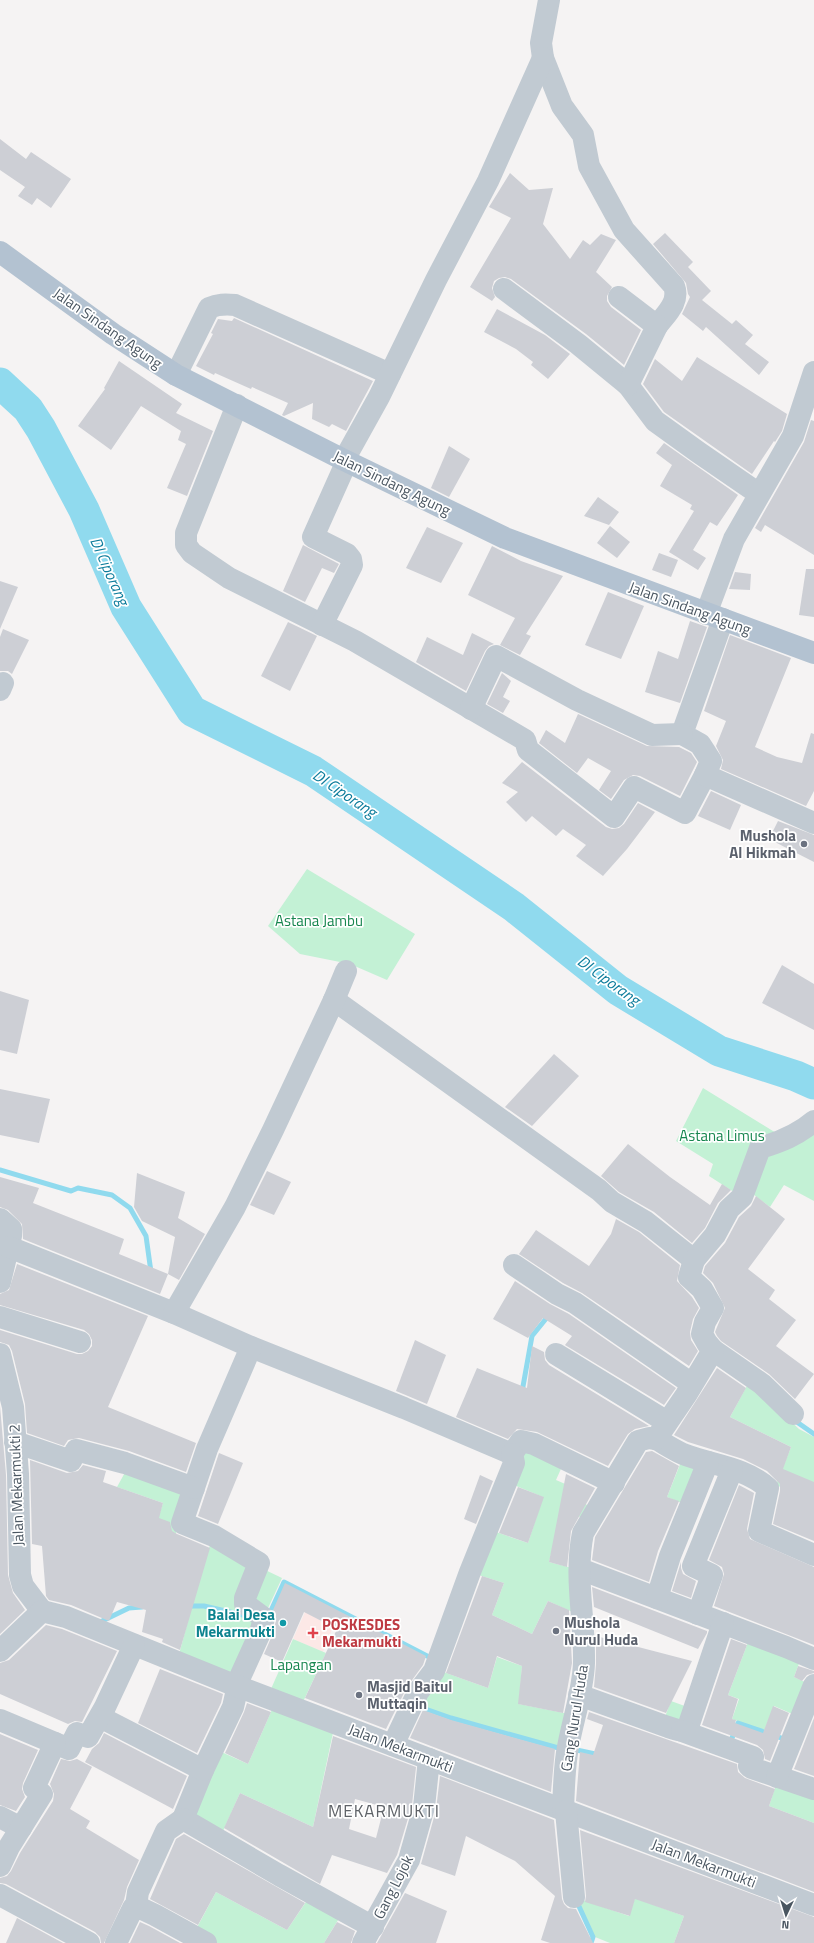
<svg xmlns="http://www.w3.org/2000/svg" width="814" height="1943" font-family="'Titillium Web',sans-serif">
<rect width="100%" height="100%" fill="#f5f3f3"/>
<!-- medical -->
<polygon fill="#fce8e6" points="305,1612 333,1627 323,1652 293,1639"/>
<!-- green -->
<g fill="#c3f1d5">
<polygon points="307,869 415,934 387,980 350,964 300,954 268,926"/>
<polygon points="703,1088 781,1136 737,1194 709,1176 713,1164 676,1141"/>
<polygon points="814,1129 814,1201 784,1185 770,1207 749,1191 763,1151"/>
<polygon points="749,1382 799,1429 814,1437 814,1482 794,1493 776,1485 791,1447 730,1417"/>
<polygon points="521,1443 564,1462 556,1480 577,1489 574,1499 594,1508 588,1520 562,1510 549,1562 576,1569 577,1614 548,1601 532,1634 492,1615 504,1583 472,1573 490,1530 528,1543 543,1497 509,1483"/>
<polygon points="683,1457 705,1465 689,1506 667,1497"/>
<polygon points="128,1467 192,1489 168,1555 150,1544 163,1503 117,1487"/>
<polygon points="214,1534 259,1567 282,1578 235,1679 178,1658 203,1565"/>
<polygon points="750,1637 801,1658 794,1677 811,1685 797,1716 774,1706 764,1731 732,1719 739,1699 728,1695"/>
<polygon points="293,1639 326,1653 302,1704 271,1689"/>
<polygon points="497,1657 522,1666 519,1704 569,1714 561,1748 452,1717 416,1705 438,1670 488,1688"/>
<polygon points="671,1701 693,1709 686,1727 663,1722"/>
<polygon points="274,1705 334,1728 313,1827 240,1793 220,1838 186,1817 217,1750 248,1764"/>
<polygon points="778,1779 814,1791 814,1823 769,1806"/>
<polygon points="216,1892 287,1930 310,1896 343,1912 324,1943 211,1943 194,1933"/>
<polygon points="577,1898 629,1916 635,1898 684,1916 674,1943 610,1943 595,1937"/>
</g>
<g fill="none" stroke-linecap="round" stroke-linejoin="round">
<!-- stream -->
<g stroke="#90daee" stroke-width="5">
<polyline points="0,1170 71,1191 78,1188 112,1195 130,1208 146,1236 151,1272"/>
<polyline points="522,1392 532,1336 549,1315"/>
<polyline points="794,1420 814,1434"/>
<polyline points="186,1606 204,1606 247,1616"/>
<polyline points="269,1615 284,1582 431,1658"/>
<polyline points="98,1623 129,1608 142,1607"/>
<polyline points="417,1706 451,1718 562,1749"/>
<polyline points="730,1743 738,1723 787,1740"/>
<polyline points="572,1749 600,1755"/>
<polyline points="577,1902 593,1937 591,1943"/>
</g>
<!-- river -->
<polyline stroke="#90daee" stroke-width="31" points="0,383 28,409 41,429 84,510 126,607 192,711 313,771 514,907 618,990 719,1051 796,1076 814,1084"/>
</g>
<!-- building -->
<g fill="#cdcfd5" fill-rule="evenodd">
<polygon points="0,139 26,159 31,152 71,179 51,208 37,198 32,205 18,196 25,187 0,170"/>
<polygon points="510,173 529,190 553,188 543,224 570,259 583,240 590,245 601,234 616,240 596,272 612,287 607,296 607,301 611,307 641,330 624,365 586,334 511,279 505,277 499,278 494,281 492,288 495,297 492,301 470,287 511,218 489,207"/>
<polygon points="665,233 693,262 688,267 711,291 702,300 732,324 736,320 753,335 745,344 769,362 759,375 706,327 703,331 682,314 690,297 688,294 686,283 653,244"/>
<polygon points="497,309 545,335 570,354 548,379 531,365 533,362 516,349 484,332"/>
<polygon points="234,318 373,381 346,431 332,424 329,427 312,419 313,403 284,416 282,415 288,403 252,387 251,389 215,373 214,375 196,366 213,334 211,333 218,319 232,321"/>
<polygon points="697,357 787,414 782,431 775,442 774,441 752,474 664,412 643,384 655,359 682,381"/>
<polygon points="119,361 182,404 176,413 213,431 187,496 167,488 186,444 178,440 181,431 141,406 111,450 78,426 105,389 104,388"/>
<polygon points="811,420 814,421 814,555 765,525 761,532 755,528 804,442"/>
<polygon points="664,443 738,495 717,526 710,522 693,550 706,558 698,570 669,552 694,511 690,509 692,505 660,486 672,465 656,453"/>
<polygon points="449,446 470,459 449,497 431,488"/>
<polygon points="598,497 619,512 609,525 584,516"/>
<polygon points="610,526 630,542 617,558 597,543"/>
<polygon points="427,527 463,543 441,583 406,568"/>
<polygon points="303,545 339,564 334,573 322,568 305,602 283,591"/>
<polygon points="492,546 521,561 563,576 526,634 531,636 520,655 500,645 515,618 468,595"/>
<polygon points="659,553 678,560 671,577 652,570"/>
<polygon points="806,569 814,569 814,617 799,615"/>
<polygon points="735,572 751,574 750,590 729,589"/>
<polygon points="0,581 18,587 0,629"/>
<polygon points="608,592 644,606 621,659 585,645"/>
<polygon points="690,621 707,627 680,703 645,692 658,651 678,659"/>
<polygon points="288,622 317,636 290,691 261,676"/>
<polygon points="3,629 29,640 12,674 8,671 0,671 0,637"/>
<polygon points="472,633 494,644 489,646 485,651 466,691 416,662 427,637 463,655"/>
<polygon points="730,635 791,658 755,747 777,757 802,763 811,733 814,734 814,791 806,806 721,769 723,760 716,746 726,721 704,711"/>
<polygon points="502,673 511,681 503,697 510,701 503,713 487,704"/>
<polygon points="578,714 647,746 679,747 691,753 697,762 680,796 640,776 633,775 624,780 611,799 599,790 611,771 588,758 577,773 539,743 546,730 565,743"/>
<polygon points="522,762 606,827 612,829 619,828 624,824 638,803 655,812 627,849 603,876 576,856 586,845 563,829 556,836 532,816 526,822 506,802 518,792 502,783"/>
<polygon points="711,791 741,805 730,830 698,816"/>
<polygon points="778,821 814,835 814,862 769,839"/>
<polygon points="782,965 814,984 814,1030 762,1003"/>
<polygon points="0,991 29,1000 17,1054 0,1050"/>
<polygon points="554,1054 579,1076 532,1126 505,1107"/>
<polygon points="0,1089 50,1099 39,1143 0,1135"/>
<polygon points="628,1144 670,1177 710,1205 722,1184 731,1190 718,1203 705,1228 692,1243 654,1212 619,1192 601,1176"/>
<polygon points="267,1171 291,1182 274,1215 250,1205"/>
<polygon points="137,1173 185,1192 178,1218 205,1234 179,1280 168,1274 175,1237 142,1221 134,1207"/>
<polygon points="0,1177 39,1188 33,1203 124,1239 119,1254 168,1274 160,1294 23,1239 22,1224 8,1210 0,1207"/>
<polygon points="756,1196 785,1219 748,1269 775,1290 769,1299 796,1320 776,1346 814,1374 795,1399 769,1374 721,1341 717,1336 715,1332 717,1327 725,1308 713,1283 703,1273 705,1266 725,1243 739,1217 751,1206"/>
<polygon points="616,1219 639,1232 680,1265 677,1281 692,1297 699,1308 693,1319 690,1332 691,1340 698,1351 689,1366 582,1293 563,1283 519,1254 536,1230 589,1266 611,1234"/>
<polygon points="17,1264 148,1316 108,1407 196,1443 186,1472 129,1451 79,1438 68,1440 64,1446 27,1433 25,1404 12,1351 9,1345 0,1342 0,1330 77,1354 82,1354 88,1351 92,1346 92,1340 89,1334 84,1330 0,1305 0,1294 9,1290"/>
<polygon points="515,1281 550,1304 569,1314 676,1388 664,1405 565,1345 572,1336 543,1318 528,1338 493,1319"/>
<polygon points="415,1340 446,1355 427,1404 396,1391"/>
<polygon points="532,1346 544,1352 545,1360 549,1365 649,1426 635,1429 628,1434 608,1466 537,1432 517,1429 508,1439 456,1417 477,1368 527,1388"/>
<polygon points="717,1368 746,1388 730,1417 791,1447 783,1469 814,1482 814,1541 773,1524 780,1491 780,1484 767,1471 743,1459 688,1442 674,1435"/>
<polygon points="0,1406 6,1475 8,1575 13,1593 25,1610 0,1634"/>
<polygon points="652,1451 679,1466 667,1497 679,1501 658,1551 649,1582 592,1560 595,1537 646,1452"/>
<polygon points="219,1453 243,1463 218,1524 198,1516"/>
<polygon points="30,1460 67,1473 78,1471 83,1465 106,1471 103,1482 163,1503 159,1518 170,1522 172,1531 177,1534 210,1548 180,1650 162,1642 163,1639 142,1632 146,1610 117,1602 109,1621 71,1605 49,1600 46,1596 42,1546 32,1544"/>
<polygon points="566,1474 595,1488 571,1531 567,1567 549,1562"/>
<polygon points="480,1475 493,1481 476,1524 464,1519"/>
<polygon points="739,1485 754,1493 747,1529 750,1539 814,1567 814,1645 714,1606 724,1574 722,1567 709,1560"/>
<polygon points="518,1487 544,1497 528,1543 499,1533"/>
<polygon points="681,1562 681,1568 683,1574 696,1581 691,1598 672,1591"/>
<polygon points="482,1576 504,1583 492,1615 532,1634 548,1601 569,1610 572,1663 563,1713 518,1704 522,1666 497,1656 488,1688 446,1673"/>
<polygon points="285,1583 426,1656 423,1665 407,1687 386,1729 305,1698 337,1629 304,1612 282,1662 264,1654 271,1638 276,1621 276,1614 273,1610"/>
<polygon points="592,1587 707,1631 707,1633 698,1649 594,1607"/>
<polygon points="46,1625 62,1629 117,1651 82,1722 75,1721 68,1724 0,1694 0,1663 9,1660"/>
<polygon points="596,1636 692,1661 666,1713 594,1687 596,1664"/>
<polygon points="731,1639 747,1645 728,1695 738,1699 732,1719 736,1720 735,1723 763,1733 773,1706 789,1713 770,1761 765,1759 763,1750 757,1745 702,1725"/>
<polygon points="798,1666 814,1671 814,1673 807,1675 802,1681 794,1677"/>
<polygon points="160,1669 223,1694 221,1703 197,1753 138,1723"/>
<polygon points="247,1703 271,1712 248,1764 225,1753 244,1712"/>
<polygon points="423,1710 451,1720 555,1749 551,1792 410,1738"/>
<polygon points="589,1712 737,1764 738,1772 745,1778 775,1789 769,1806 814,1823 814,1892 576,1801 580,1752 593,1755 603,1725 587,1719"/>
<polygon points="814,1718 814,1776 794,1769"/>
<polygon points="104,1733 187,1776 173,1809 85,1762 92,1749 99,1743"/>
<polygon points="0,1734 38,1750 23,1783 22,1789 25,1797 16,1811 0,1805"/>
<path d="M333,1736L416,1767L412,1805L397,1855L387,1873L332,1855L320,1884L224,1828L240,1793L313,1827ZM355,1799L384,1807L376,1838L349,1829Z"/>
<polygon points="61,1759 70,1761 77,1759 92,1767 70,1809 90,1821 86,1828 139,1860 127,1887 124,1900 104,1943 101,1943 100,1937 95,1932 6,1884 0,1883 0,1878 7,1876 11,1871 20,1853 53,1801 54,1794 50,1784"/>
<polygon points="440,1776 554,1820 562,1899 564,1904 568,1908 576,1909 593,1943 550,1943 541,1940 555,1896 515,1861 466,1836 455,1876 421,1864 436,1810"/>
<polygon points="580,1830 814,1917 814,1943 674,1943 684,1916 635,1899 630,1916 585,1902 586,1896"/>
<polygon points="184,1834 305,1903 287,1930 216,1892 198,1925 150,1899 176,1839"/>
<polygon points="405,1893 447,1911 436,1943 377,1943"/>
<polygon points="17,1918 63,1943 6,1943"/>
<polygon points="140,1922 149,1926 180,1943 130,1943"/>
<polygon points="337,1922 355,1931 351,1943 324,1943"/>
</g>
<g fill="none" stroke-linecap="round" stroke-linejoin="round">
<!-- minor -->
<g stroke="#c1cad2" stroke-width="22">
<path d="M549,0L541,43L543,58L562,106L583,135L589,166L624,230L674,286C680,302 666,314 657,326"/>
<polyline points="504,289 578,344 628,385 655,421 698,452 759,494"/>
<polyline points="619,297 657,326 628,385"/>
<path d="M176,375L209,308C218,304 225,304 235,305L390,374"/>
<polyline points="237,405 186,533 186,545 192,553 229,578 355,641 525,740 528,750 614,817 634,787 685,813 705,775"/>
<polyline points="344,460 379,397 436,280 488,181 543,58"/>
<polyline points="706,614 734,539 793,436 814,372"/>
<polyline points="723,619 682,734 700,744 711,761 705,775 814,823"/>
<polyline points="322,625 352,565 351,559 347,554 313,537 347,461"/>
<polyline points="0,690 3,683"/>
<polyline points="471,709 496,656 577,700 652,735 682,734"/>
<path d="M334,1000L599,1190L612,1202L646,1222L694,1260L715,1235L729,1209L742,1197L760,1148C780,1142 798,1135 814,1121"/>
<polyline points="0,1219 11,1229 11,1236 0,1282"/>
<polyline points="9,1247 174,1313 251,1347 404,1408 512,1454 521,1441 534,1444 614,1483"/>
<polyline points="514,1265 557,1294 575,1303 692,1384"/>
<polyline points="174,1313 235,1207 273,1130 334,1000 346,971"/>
<polyline points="0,1317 80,1342"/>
<polyline points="251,1347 207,1449 182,1523 214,1536 259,1563 245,1598 245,1604 264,1618 260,1633 240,1677 233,1707 203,1770 183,1819 279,1875 373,1927"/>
<polyline points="713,1350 762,1384 793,1414"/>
<polyline points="0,1354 13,1407 18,1474 20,1575 23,1586 42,1611"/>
<polyline points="556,1354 667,1422"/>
<path d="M656,1439C665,1444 674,1450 683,1454C711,1465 745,1467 768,1488L759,1531L814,1555"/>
<polyline points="15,1442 71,1461 76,1450 125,1463 194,1488"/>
<polyline points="580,1569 786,1647 814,1659"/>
<polyline points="657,1598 670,1556 708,1462"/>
<polyline points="698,1614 712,1575 693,1566 732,1470"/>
<polyline points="0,1651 42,1611 66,1617 234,1685 814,1905"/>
<path d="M579,1695L668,1727C676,1729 682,1733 688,1727L723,1623"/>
<polyline points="100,1717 203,1770"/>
<polyline points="0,1720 69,1749 77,1733 88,1737 105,1707 134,1645"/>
<polyline points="682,1731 753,1757 749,1766 752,1768 814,1789"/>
<polyline points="393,1745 418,1692 434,1671 470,1572 514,1463 512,1454"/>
<polyline points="777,1777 814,1685"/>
<path d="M563,1810C564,1789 564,1767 568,1747C573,1719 583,1691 584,1663C585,1620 574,1576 583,1533L638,1441L649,1438L656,1439L686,1395L713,1350L707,1343L702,1334L705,1322L713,1308L702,1289L689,1277L694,1260"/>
<polyline points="566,1811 574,1897"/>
<polyline points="0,1817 21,1828"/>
<polyline points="0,1866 9,1847 42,1794 34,1788 55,1743"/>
<polyline points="0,1895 89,1943"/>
<polyline points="136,1906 138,1892 166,1831 183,1819"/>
<polyline points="116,1943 133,1908 136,1906 155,1915 206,1943"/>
<polyline points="363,1943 409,1860 424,1807 429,1759"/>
</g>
<!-- major -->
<polyline stroke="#b3c2d1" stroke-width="22" points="0,252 113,334 176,375 344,460 505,538 814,653"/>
</g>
<!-- markers -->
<g fill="#6b7280" stroke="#fff" stroke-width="1.5">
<circle cx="804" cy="844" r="4"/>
<circle cx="556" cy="1631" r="4"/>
<circle cx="359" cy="1695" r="4"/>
</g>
<circle fill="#0f9aa8" stroke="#fff" stroke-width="1.5" cx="283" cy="1623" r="4"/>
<path fill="#e0444e" stroke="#fff" stroke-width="1.5" d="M311 1627h4v4h4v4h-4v4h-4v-4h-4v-4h4z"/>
<g text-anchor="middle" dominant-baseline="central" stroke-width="3.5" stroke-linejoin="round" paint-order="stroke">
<!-- street labels -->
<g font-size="15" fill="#4a5661" stroke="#fff">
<text transform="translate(108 328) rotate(35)">Jalan Sindang Agung</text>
<text transform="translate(392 483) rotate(26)">Jalan Sindang Agung</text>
<text transform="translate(690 608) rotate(20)">Jalan Sindang Agung</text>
<text transform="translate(16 1485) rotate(-92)">Jalan Mekarmukti 2</text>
<text transform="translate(574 1718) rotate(-81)">Gang Nurul Huda</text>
<text transform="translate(401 1748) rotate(21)">Jalan Mekarmukti</text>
<text transform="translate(704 1863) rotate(21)">Jalan Mekarmukti</text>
<text transform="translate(393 1887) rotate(-63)">Gang Lojok</text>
</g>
<!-- worship labels -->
<g font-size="15" font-weight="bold" fill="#5b616d" stroke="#fff" text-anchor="start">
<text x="796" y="835" text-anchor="end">Mushola<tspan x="796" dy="17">Al Hikmah</tspan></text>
<text x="564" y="1622">Mushola<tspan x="564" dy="17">Nurul Huda</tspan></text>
<text x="367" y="1686">Masjid Baitul<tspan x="367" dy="17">Muttaqin</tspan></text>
</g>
<!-- park labels -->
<g font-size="15" fill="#17864f" stroke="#fff">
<text x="319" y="920">Astana Jambu</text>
<text x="722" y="1135">Astana Limus</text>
<text x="301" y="1664">Lapangan</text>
</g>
<!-- culture labels -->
<g font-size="15" font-weight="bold" fill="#0d838f" stroke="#fff" text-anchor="end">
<text x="275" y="1614">Balai Desa<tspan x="275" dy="17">Mekarmukti</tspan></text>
</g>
<!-- health labels -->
<g font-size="15" font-weight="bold" fill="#be3a42" stroke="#fff" text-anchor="start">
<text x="322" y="1624">POSKESDES<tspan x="322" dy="17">Mekarmukti</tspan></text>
</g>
<!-- water labels -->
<g font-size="16" font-style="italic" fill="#0c7c9b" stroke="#fff">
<text transform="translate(110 571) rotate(66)">DI Ciporang</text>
<text transform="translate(345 793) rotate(34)">DI Ciporang</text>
<text transform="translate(609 980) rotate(36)">DI Ciporang</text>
</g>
<!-- quarter labels -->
<g font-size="17" letter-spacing="1" fill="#5f6368" stroke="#fff">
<text x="384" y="1811">MEKARMUKTI</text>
</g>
</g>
<!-- north arrow -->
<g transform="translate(786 1915) rotate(184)" stroke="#ffffff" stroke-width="3" paint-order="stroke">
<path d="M0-3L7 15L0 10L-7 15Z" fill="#4a5661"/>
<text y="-6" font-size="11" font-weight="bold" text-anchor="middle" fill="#4a5661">N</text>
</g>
</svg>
